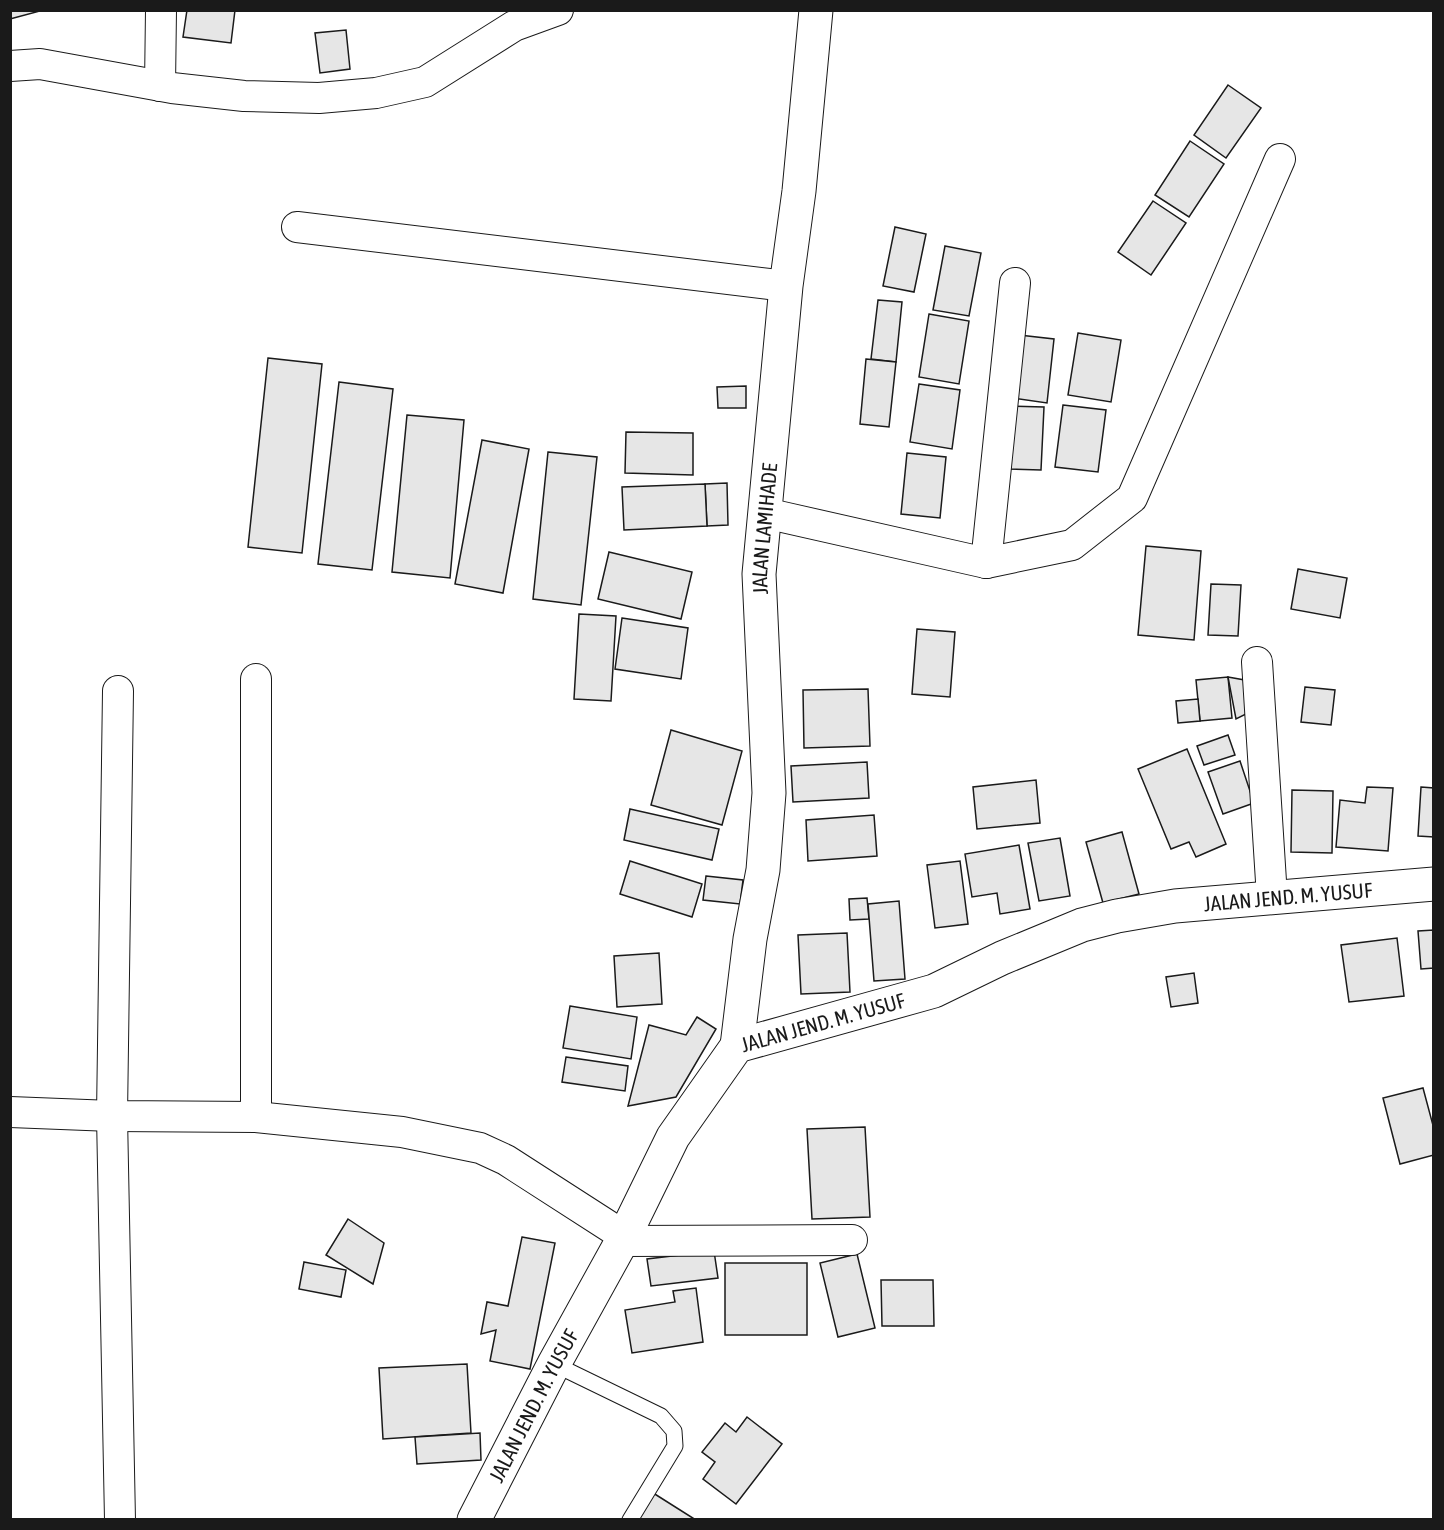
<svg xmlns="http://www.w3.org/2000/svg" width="1444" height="1530" font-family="'Asap Condensed',sans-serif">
<rect width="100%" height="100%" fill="#fff"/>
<!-- building -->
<g fill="#e6e6e6" stroke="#1a1a1a" stroke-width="1.5">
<polygon points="10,10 40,10 40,11 10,19"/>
<polygon points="187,10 235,10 231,43 183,37"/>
<polygon points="346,30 350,69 320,73 315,33"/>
<polygon points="1228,85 1261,108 1226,158 1194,135"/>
<polygon points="1190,141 1224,164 1189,217 1155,195"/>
<polygon points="1153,201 1186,223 1151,275 1118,252"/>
<polygon points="895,227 926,234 914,292 883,286"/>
<polygon points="945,246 981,253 969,316 933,310"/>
<polygon points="878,300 902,302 896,362 871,359"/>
<polygon points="929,314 969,321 959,384 919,377"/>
<polygon points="1078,333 1121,340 1111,402 1068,395"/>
<polygon points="1019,335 1054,339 1047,403 1012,398"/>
<polygon points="268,358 322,364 302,553 248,547"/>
<polygon points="866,359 896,362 889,427 860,424"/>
<polygon points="339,382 393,389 372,570 318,564"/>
<polygon points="919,384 960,390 952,449 910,442"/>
<polygon points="746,386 746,408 718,408 717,387"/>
<polygon points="1063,405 1106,410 1098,472 1055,467"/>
<polygon points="1010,406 1044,407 1041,470 1007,469"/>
<polygon points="407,415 464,420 450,578 392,572"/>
<polygon points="626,432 693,433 693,475 625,473"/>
<polygon points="482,440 529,449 503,593 455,584"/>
<polygon points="548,452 597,457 581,605 533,599"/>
<polygon points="907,453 946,457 940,518 901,514"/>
<polygon points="727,483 728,525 707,526 705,484"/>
<polygon points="705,484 707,526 624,530 622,487"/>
<polygon points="1146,546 1201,551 1194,640 1138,635"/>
<polygon points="609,552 692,572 681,619 598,599"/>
<polygon points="1298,569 1347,578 1340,618 1291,609"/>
<polygon points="1211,584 1241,585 1238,636 1208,635"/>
<polygon points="579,614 616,616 611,701 574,699"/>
<polygon points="622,618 688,628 681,679 615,669"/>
<polygon points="917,629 955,632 950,697 912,694"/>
<polygon points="1228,677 1232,718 1200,721 1196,680"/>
<polygon points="1228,677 1250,681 1254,710 1236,719"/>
<polygon points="1305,687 1335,690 1331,725 1301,722"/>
<polygon points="868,689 870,746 804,748 803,690"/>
<polygon points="1198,699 1200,721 1178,723 1176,701"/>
<polygon points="671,730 742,751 722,825 651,805"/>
<polygon points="1228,735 1235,755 1204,765 1197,746"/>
<polygon points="1187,749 1226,844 1196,857 1189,842 1171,849 1138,769"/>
<polygon points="1240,761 1254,803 1223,814 1208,772"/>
<polygon points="867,762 869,798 793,802 791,766"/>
<polygon points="1036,780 1040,823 977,829 973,787"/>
<polygon points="1367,787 1393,788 1388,851 1336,847 1340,800 1365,803"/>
<polygon points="1421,787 1434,788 1434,837 1418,836"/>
<polygon points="1292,790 1333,791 1332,853 1291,852"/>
<polygon points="630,809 719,829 712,860 624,840"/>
<polygon points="874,815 877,856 808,861 806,820"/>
<polygon points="1122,832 1139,894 1103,903 1086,842"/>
<polygon points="1060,838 1070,896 1039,901 1028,843"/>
<polygon points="1019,845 1030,909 1000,914 997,893 972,897 965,854"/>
<polygon points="630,861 702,884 692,917 620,894"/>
<polygon points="960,861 968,924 935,928 927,865"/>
<polygon points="706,876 743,880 740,904 703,900"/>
<polygon points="867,898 869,919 850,920 849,899"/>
<polygon points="899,901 905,979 874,981 868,904"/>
<polygon points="1434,930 1434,968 1421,969 1418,931"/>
<polygon points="847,933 850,992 801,994 798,935"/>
<polygon points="1397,938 1404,996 1349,1002 1341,945"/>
<polygon points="659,953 662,1004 617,1007 614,956"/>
<polygon points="1194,973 1198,1003 1171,1007 1166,977"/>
<polygon points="570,1006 637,1017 631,1059 563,1048"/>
<polygon points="697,1017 716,1029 676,1097 628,1106 649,1025 686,1035"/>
<polygon points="566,1057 628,1066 625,1091 562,1082"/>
<polygon points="1423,1088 1434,1129 1434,1155 1400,1164 1383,1098"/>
<polygon points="865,1127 870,1217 812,1219 807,1129"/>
<polygon points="348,1219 384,1243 373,1284 326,1255"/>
<polygon points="522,1237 555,1243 530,1369 490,1361 496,1330 481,1334 487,1302 508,1306"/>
<polygon points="714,1251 718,1278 651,1286 647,1259"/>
<polygon points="857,1254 875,1328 838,1337 820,1263"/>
<polygon points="304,1262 346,1270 341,1297 299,1289"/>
<rect x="725" y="1263" width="82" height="72"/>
<polygon points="881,1280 933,1280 934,1326 882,1326"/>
<polygon points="696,1288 703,1342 632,1353 625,1310 675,1302 673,1291"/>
<polygon points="467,1364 471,1433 383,1439 379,1368"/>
<polygon points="747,1417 782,1444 736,1504 703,1479 715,1462 702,1452 725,1423 736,1432"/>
<polygon points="480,1433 481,1460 417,1464 415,1437"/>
<polygon points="650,1491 696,1520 633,1520"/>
</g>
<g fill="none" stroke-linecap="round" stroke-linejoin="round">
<!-- lane casing -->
<g stroke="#1a1a1a" stroke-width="17">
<polyline id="lane" points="554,1364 661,1416 674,1431 675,1446 630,1520"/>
</g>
<!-- street casing -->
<g stroke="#1a1a1a" stroke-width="32">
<g id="street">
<polyline points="10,66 40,64 172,88 244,96 319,98 376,93 425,82 514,26 558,10"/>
<polyline points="160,86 161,10"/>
<polyline points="297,227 786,286"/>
<polyline points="765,513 986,563 1072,545 1132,498 1280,159"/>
<polyline points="986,563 1015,283"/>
<polyline points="1257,662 1272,897"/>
<polyline points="256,679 256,1117"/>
<polyline points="118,691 112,1116 120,1520"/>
<polyline points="10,1112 112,1116 256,1117 402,1132 480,1148 506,1160 624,1236"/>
<polyline points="622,1241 852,1240"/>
</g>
</g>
<!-- secondary casing -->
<g stroke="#1a1a1a" stroke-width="35">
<g id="secondary">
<path id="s1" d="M737,1046L750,939L763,870L769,793L759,574L786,286L799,191L816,10"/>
</g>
</g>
<!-- highway casing -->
<g stroke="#1a1a1a" stroke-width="35">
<g id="highway">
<path id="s2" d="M474,1520L554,1364L622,1241L673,1137L737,1046L934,991L1002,958L1082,925L1117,916L1175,906L1434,884"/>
</g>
</g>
<!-- lane -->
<use href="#lane" stroke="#fff" stroke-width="15"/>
<!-- street -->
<use href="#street" stroke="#fff" stroke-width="30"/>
<!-- secondary -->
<use href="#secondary" stroke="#fff" stroke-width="33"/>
<!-- highway -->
<use href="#highway" stroke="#fff" stroke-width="33"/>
</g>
<g text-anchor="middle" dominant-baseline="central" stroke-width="4.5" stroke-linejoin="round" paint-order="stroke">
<!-- street labels -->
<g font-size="21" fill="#1a1a1a" stroke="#fff">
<text stroke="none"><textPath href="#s1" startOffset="520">JALAN LAMIHADE</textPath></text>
<text stroke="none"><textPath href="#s2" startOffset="1118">JALAN JEND. M. YUSUF</textPath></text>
<text stroke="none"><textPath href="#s2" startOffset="632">JALAN JEND. M. YUSUF</textPath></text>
<text stroke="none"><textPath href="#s2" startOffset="129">JALAN JEND. M. YUSUF</textPath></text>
</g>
</g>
<!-- border -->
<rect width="1444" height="1530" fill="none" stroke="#1a1a1a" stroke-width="24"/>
</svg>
